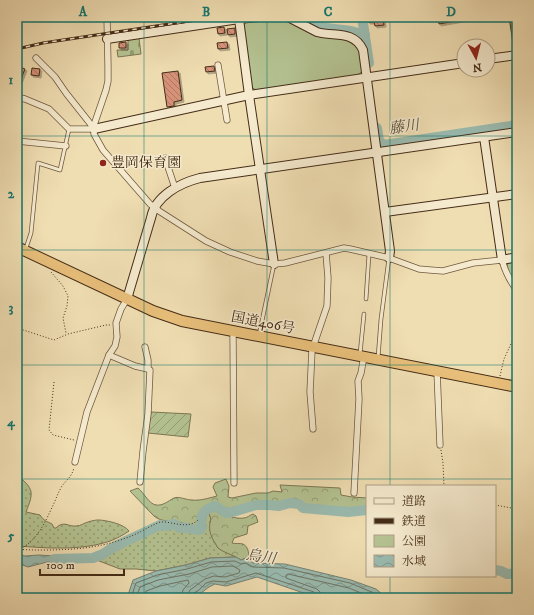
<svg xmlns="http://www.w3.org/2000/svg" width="534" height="615" font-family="'IM FELL DW Pica','Noto Serif JP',serif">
<defs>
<pattern id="grass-dots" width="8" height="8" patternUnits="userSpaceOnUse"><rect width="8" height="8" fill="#b4c291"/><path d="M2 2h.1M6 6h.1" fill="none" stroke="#949e75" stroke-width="1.8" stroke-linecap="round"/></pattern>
<pattern id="forest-crowns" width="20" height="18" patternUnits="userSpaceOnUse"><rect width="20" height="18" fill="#b4c291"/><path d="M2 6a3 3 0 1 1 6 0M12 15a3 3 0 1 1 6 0" fill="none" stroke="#949e75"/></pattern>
<pattern id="cemetery-stones" width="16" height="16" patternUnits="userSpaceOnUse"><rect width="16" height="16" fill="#b4c291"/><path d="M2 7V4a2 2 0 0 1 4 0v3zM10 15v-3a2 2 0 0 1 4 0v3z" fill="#949e75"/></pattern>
<pattern id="garden-furrows" width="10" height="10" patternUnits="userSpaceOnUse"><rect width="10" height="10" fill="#b4c291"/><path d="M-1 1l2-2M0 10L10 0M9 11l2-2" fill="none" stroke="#949e75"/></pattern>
<pattern id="water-waves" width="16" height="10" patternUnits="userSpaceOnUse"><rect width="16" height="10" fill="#9abcb1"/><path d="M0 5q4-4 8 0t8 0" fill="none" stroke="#7f998f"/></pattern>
<pattern id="building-back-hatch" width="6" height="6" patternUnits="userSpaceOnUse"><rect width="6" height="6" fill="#d7937a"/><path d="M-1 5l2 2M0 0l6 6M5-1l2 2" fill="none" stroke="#b07863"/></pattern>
<filter id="shadow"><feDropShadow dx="2" dy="2" stdDeviation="0" flood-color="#0004"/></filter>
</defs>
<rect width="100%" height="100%" fill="#f0deb3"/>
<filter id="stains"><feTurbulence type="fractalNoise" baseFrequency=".005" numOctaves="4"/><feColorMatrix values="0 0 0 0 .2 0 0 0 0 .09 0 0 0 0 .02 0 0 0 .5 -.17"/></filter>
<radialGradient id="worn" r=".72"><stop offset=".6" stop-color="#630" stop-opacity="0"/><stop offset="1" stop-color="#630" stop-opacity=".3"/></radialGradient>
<!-- grass -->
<g fill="url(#grass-dots)" stroke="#7c7754">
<path d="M17,475C34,489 34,492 26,512L40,515C44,521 46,521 52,524L54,528H56C64,520 68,527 76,526C81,526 84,523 88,522C91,521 95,520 98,520C106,520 124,524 129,531C123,535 116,539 110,541C81,551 47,548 17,546Z"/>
<polygon points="208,510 211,519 210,522 215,543 218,548 236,557 210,558 186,565 156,571 136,569 120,569 94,559 103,556 112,549 160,527 169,526 171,525 180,529 183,529 184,528 192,529 199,531 202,529 203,527 202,522 205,512"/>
</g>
<!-- forest -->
<path fill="url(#forest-crowns)" stroke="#7c7754" d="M226,479L229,486L228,497L232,498L256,493H268L273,491L282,492L280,485L340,488L341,495L352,497L367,498V510L348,512L303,508L299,504C291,503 288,504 280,506C274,507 264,504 258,505C247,505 237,511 226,513C229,517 238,519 244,518C247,518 250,515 253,514L256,516L258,522L248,526L247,534L234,538L232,543C235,544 240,543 243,544C249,547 249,555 249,560L246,558L241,560C234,555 224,553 218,548C217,547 216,544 215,543C210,535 208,528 211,519L208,511L203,512L200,521V528L198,529C193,528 188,524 183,523C173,520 162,523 154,516L130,491L138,488C144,493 149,504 156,505C163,506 168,501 174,498C179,496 186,500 192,500C200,501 209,498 217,496L213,487L215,483Z"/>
<!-- cemetery -->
<polygon fill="url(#cemetery-stones)" stroke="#7c7754" points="139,38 141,54 118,57 117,50 128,50 128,40"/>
<!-- park -->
<g fill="#b4c291" stroke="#7c7754">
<path d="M282,18C295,25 308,34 322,37C333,39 350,36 357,47C361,51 361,65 362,71L358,75L256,90L251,87L243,26L246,22Z"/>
<polygon points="517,262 517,286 508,272 507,265 509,263"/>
</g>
<!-- garden -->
<polygon fill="url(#garden-furrows)" stroke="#7c7754" points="151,412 191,414 188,437 148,433"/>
<!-- water -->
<g fill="url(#water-waves)" stroke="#788273">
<polygon points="17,554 25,556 39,555 69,557 65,561 47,562 28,567 17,563"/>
<polygon points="236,557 241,560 246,558 253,563 285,564 351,580 376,589 387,598 318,598 257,577 226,586 215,584 209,587 201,593 193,598 127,598 133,580 156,571 186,565 210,558"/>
</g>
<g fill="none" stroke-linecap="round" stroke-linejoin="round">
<!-- shore -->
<g stroke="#6f7464" stroke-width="1">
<polyline points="131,598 136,583 157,575 187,569 211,562 235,561 241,564 246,563 253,567 284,568 350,583 374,593 381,598"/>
<polyline points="136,598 140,587 158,580 189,574 212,567 233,566 240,570 239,573 225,577 214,576 205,579 190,590 188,594 187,598"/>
<polyline points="142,598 146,591 160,586 188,580 189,583 183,590 181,598"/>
<polyline points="192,598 194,593 199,590 206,583 213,581 226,582 256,573 314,592 316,595 317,598"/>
<polyline points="322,598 321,593 317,589 286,578 286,575 288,574 349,588 373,598"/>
</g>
<!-- river -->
<g stroke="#9abcb1" stroke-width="10">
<polyline points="308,17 311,22 318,27 351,31 365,35"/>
<polyline points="362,17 369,63"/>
<polyline points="377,128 379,141 384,145 517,125"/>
<path d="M54,559L93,558L103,554L112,548L128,540L160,525L165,526L174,524L180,528H182L184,527C187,528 198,531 201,529C203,527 201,525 201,522C201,513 207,508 215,506L226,513L236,511L256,505H269L279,506L290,503L299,504L303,508L348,512L367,510"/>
<polyline points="495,570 501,571 507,574 517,573"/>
</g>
</g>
<!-- building -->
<g fill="url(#building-back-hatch)" stroke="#442c17" filter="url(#shadow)">
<polygon points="367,17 383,17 384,25 375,26 374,22 368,22"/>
<polygon points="438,17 467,17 467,19 439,24"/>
<polygon points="509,17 517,17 517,50 514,50"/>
<polygon points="224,27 225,33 218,34 217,28"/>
<polygon points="235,28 235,34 228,35 227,29"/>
<polygon points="126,42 126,48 119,48 119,43"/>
<polygon points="227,42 228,48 218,49 217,43"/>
<polygon points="17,66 25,69 17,89"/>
<polygon points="214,66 215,71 206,72 205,67"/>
<polygon points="32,68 40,69 39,76 31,75"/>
<polygon points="178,71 182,100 174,102 174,106 167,107 162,73"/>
</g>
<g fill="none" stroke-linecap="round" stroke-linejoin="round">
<!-- lane casing -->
<g stroke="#6f583e" stroke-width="4.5">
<g id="lane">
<polyline points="26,248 31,233 38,163 60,170 69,129"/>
<polyline points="366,299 369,254"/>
<polyline points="259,335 274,264"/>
<polyline points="360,354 364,314"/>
<polyline points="378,358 381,319 389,258"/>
</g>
</g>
<!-- street casing -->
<g stroke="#6f583e" stroke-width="7">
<g id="street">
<path d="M107,17L108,66V81L106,90L94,125V134L103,150L150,204L159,211L206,241L230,252L257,261L274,264L285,263L344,248L350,249L389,258L419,269L430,270L443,271L473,263L502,260C505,271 509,280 517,290"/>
<polyline points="36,58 55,77 66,93 89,122 94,129"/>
<polyline points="218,65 227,120"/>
<polyline points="17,97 25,99 49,109 69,129 94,129"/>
<polyline points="17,141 66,146"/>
<polyline points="165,158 175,188"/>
<polyline points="233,331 234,483"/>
<polyline points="109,355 135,366 148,369"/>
<polyline points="437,371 440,445"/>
<polyline points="313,429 310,392 312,350 327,306 328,278 326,253"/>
<polyline points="75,462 87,412 109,355 115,346 117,337 116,323 121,309 127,299"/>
<polyline points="140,482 143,451 148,414 150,370 148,369 148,360 145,347"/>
<polyline points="354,493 359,399 358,381 361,373 364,356"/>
</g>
</g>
<!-- secondary casing -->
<g stroke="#442c17" stroke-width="10">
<g id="secondary">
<path d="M288,17L317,32C334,37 354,30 363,50L390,251L389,258"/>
<polyline points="239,19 249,95 274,264"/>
<polyline points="107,39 239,19 259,17"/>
<polyline points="488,59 517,55"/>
<polyline points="94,129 249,95 464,63"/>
<polyline points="484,137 502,260 517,257"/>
<polyline points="385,212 517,194"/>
<path d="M127,299L151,218C155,196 180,183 200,178L517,132"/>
</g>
</g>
<!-- highway casing -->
<g stroke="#442c17" stroke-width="12">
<polyline id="highway" points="17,247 153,311 182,321 517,387"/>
</g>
<!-- path -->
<g stroke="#442c17" stroke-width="1" stroke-dasharray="1 2" stroke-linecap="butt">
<polyline points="51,272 63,286 68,296 67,306 63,318 66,333"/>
<polyline points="17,328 54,340 68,334 106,325 110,325"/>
<polyline points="500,376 504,359 517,331"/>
<polyline points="54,382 49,430 53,435 74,440"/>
<polyline points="441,450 443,463 444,486"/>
<polyline points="495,505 517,509"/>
<path d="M17,549C26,550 35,550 45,550C72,550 100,548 126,538C138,534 148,527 160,522C172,521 187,530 198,520"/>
<path d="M21,549C40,537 46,520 55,501C57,496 59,491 62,486C67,479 71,478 74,468"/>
</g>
<!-- lane -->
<use href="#lane" stroke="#f5eace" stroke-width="3"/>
<!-- street -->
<use href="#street" stroke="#f5eace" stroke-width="5.5"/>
<!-- secondary -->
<use href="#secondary" stroke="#f5eace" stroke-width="8"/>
<!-- highway -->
<use href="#highway" stroke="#e8bf7a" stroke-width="10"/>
<!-- rail casing -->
<g stroke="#442c17" stroke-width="3">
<polyline id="rail" points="17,49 43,43 216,17"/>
</g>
<!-- rail -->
<use href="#rail" stroke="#f5eace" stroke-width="1.5" stroke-dasharray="4.5" stroke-linecap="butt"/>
</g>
<!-- grid -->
<path fill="none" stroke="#0f766e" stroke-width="1" stroke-opacity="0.55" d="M144,17V598M267,17V598M390,17V486M17,136H517M17,250H517M17,365H517M17,479H517M390,576V598"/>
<!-- markers -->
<circle fill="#8f2418" stroke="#f5eace" stroke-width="1.5" cx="103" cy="163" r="4"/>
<g text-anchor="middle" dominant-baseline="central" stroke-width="3" stroke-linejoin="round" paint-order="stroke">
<!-- poi labels -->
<g font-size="14" fill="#442c17" stroke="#f5eace" text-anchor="start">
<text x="111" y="163">豊岡保育園</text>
</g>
<!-- street labels -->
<g font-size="14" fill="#442c17" stroke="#f5eace">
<text transform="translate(263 323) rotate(11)">国道406号</text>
</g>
<!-- water labels -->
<g font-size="15" font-style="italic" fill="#5a503e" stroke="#f5eace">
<text transform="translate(404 127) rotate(-8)">藤川</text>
<text transform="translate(261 557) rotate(8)">烏川</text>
</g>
</g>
<!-- margin -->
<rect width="534" height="615" fill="none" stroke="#f0deb3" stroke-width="44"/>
<!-- legend -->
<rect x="366" y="485" width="130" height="92" fill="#f5eace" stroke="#ae9e85"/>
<rect x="374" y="498" width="20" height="6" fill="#f5eace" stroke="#ae9e85"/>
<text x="402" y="505" font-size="12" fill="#442c17">道路</text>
<rect x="374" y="518" width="20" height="6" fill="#442c17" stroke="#ae9e85"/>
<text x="402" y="525" font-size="12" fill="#442c17">鉄道</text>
<rect x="374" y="535" width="20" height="12" fill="#b4c291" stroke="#ae9e85"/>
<text x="402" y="545" font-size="12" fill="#442c17">公園</text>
<rect x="374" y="555" width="20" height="12" fill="url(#water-waves)" stroke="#ae9e85"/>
<text x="402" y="565" font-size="12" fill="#442c17">水域</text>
<!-- north arrow -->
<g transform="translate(476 58) rotate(173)"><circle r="19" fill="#f5eace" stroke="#ae9e85"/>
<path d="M0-3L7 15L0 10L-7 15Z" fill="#8f2418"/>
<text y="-6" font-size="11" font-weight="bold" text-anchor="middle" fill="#442c17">N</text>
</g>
<!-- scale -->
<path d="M40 569v6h84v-6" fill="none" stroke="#442c17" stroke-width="2"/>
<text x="46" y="569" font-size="12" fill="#442c17" stroke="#f5eace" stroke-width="3" paint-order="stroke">100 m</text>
<rect x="22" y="22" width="490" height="571" fill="none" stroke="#0f766e" stroke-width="1.5"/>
<g font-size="13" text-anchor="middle" font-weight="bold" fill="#0f766e">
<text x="83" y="16">A</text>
<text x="206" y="16">B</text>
<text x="328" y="16">C</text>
<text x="451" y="16">D</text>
<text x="11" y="84">1</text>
<text x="11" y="198">2</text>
<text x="11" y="312">3</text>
<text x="11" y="426">4</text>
<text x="11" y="540">5</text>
</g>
<rect width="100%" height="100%" filter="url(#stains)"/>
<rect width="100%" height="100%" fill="url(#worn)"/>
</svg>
